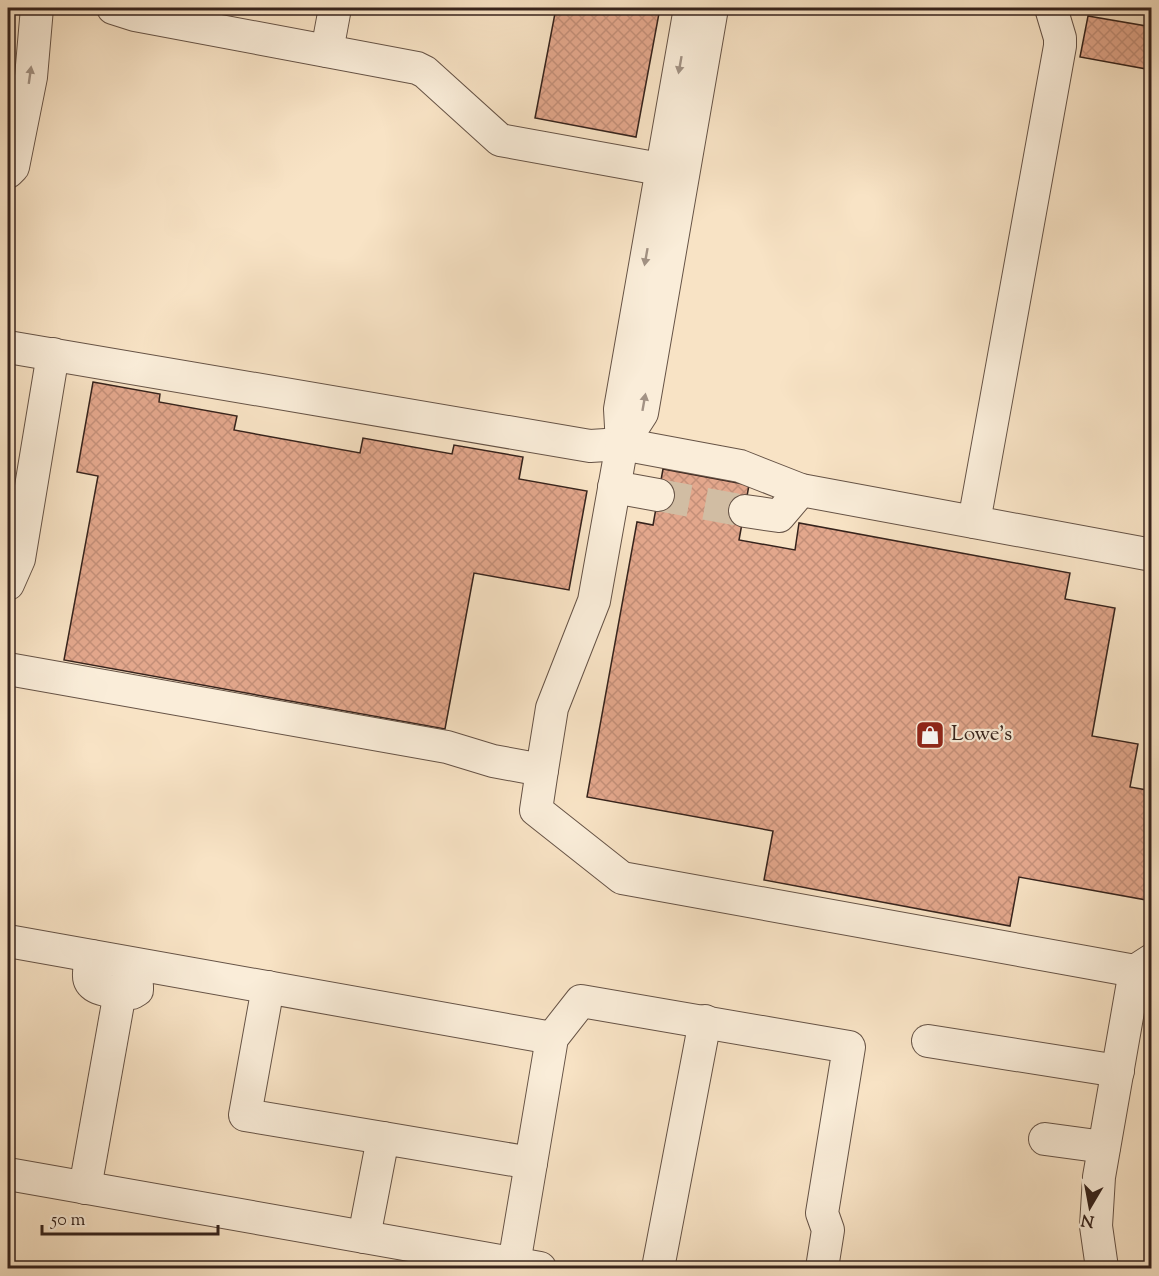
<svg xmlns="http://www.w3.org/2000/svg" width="1159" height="1276" font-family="'Sorts Mill Goudy',serif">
<defs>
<pattern id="building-cross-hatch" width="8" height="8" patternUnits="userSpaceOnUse" patternTransform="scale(1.5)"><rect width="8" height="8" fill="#e3a78c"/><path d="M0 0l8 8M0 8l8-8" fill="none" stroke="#c38f78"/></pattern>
</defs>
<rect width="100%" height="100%" fill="#f8e3c5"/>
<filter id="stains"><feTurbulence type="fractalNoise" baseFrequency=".00333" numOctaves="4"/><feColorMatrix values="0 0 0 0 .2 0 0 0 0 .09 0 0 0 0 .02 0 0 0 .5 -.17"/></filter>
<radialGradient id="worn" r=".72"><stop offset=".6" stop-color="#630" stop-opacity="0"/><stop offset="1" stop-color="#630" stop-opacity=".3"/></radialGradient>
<!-- building -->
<g fill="url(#building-cross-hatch)" stroke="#36231c" stroke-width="1.5">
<polygon points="556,8 660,8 636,137 535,118"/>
<polygon points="1088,16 1152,27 1152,70 1080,57"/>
<polygon points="93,382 160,394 159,402 237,416 234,430 360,453 363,438 452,454 454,445 523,457 519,479 587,491 569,590 474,573 445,729 64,660 98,476 77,472"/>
<polygon points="663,469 749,485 739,540 795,550 799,523 1070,573 1065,599 1115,608 1092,736 1138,744 1130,787 1152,791 1152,901 1019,877 1010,926 764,880 773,831 587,797 637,522 653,525"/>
</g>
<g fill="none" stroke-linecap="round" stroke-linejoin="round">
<!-- minor-tunnel -->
<polyline stroke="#d1bda3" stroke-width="32" stroke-dasharray="32 16" stroke-linecap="butt" points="658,495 745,511"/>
<!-- minor casing -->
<g stroke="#665346" stroke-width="34">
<g id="minor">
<polyline points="113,8 135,15 417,68 425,72 500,140 682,173"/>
<polyline points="690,8 620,409 622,444 642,413 712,8"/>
<polyline points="327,51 335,8"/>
<polyline points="8,172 13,167 31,77 37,8"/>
<polyline points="8,347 590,446 622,444 740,466 801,490 1152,555"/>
<polyline points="614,487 658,495"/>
<polyline points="745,511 779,516 801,490"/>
<polyline points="974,522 1060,46 1060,38 1051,8"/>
<polyline points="8,584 19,559 53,354"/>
<polyline points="8,669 447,747 493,761 542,770 536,810 622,878 1135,971 1152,960"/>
<polyline points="542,770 552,708 594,601 622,444"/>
<polyline points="8,941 552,1038"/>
<path d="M92,956C91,963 87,974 90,981C95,992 121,992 132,993L137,990V986"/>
<polyline points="268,987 245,1115 383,1138"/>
<polyline points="928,1041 1118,1071"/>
<polyline points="1045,1139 1104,1147"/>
<polyline points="8,1174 540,1268"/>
<polyline points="85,1188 120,992"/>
<polyline points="364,1237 383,1138 531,1163"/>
<polyline points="514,1264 552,1038 581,1001 849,1047 822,1213 828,1230 822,1268"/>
<polyline points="658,1268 705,1021"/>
<polyline points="1102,1268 1096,1226 1099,1177 1135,971"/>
</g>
</g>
<!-- minor -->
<use href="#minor" stroke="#faedd9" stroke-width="32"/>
</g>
<!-- one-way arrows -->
<defs><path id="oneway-solid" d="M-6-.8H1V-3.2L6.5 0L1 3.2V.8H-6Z" transform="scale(1.5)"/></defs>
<g fill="#a29284">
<use href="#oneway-solid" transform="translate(680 65) rotate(100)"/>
<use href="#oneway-solid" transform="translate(30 75) rotate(-82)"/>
<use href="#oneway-solid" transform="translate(646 257) rotate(100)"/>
<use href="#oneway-solid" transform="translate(644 402) rotate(-80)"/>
</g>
<!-- icons -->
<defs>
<g id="shop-square" transform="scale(1.5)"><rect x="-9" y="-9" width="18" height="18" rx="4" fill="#8f2418" stroke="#faedd9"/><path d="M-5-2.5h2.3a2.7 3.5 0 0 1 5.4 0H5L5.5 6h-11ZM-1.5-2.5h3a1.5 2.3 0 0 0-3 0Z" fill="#fff"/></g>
</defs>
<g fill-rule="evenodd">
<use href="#shop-square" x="930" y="735"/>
</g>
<g text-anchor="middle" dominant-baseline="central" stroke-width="4.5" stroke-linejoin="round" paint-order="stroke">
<!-- poi labels -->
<g font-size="21" fill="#36231c" stroke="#faedd9" text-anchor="start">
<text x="951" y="735">Lowe's</text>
</g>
</g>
<!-- margin -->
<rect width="1159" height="1276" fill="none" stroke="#f8e3c5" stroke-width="30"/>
<rect x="9" y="9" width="1141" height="1258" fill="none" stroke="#36231c" stroke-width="3"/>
<rect x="15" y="15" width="1129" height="1246" fill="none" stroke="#36231c" stroke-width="1.5"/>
<!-- north arrow -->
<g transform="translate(1090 1207) rotate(190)" stroke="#faedd9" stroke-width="4.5" paint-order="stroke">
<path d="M0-4.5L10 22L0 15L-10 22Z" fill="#36231c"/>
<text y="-9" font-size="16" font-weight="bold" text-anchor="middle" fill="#36231c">N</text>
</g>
<!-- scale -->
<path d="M42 1225v9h176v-9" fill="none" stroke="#36231c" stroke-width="3"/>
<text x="51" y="1225" font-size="18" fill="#36231c" stroke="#faedd9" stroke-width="4.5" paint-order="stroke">50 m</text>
<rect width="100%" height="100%" filter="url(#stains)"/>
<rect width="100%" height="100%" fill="url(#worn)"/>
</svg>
